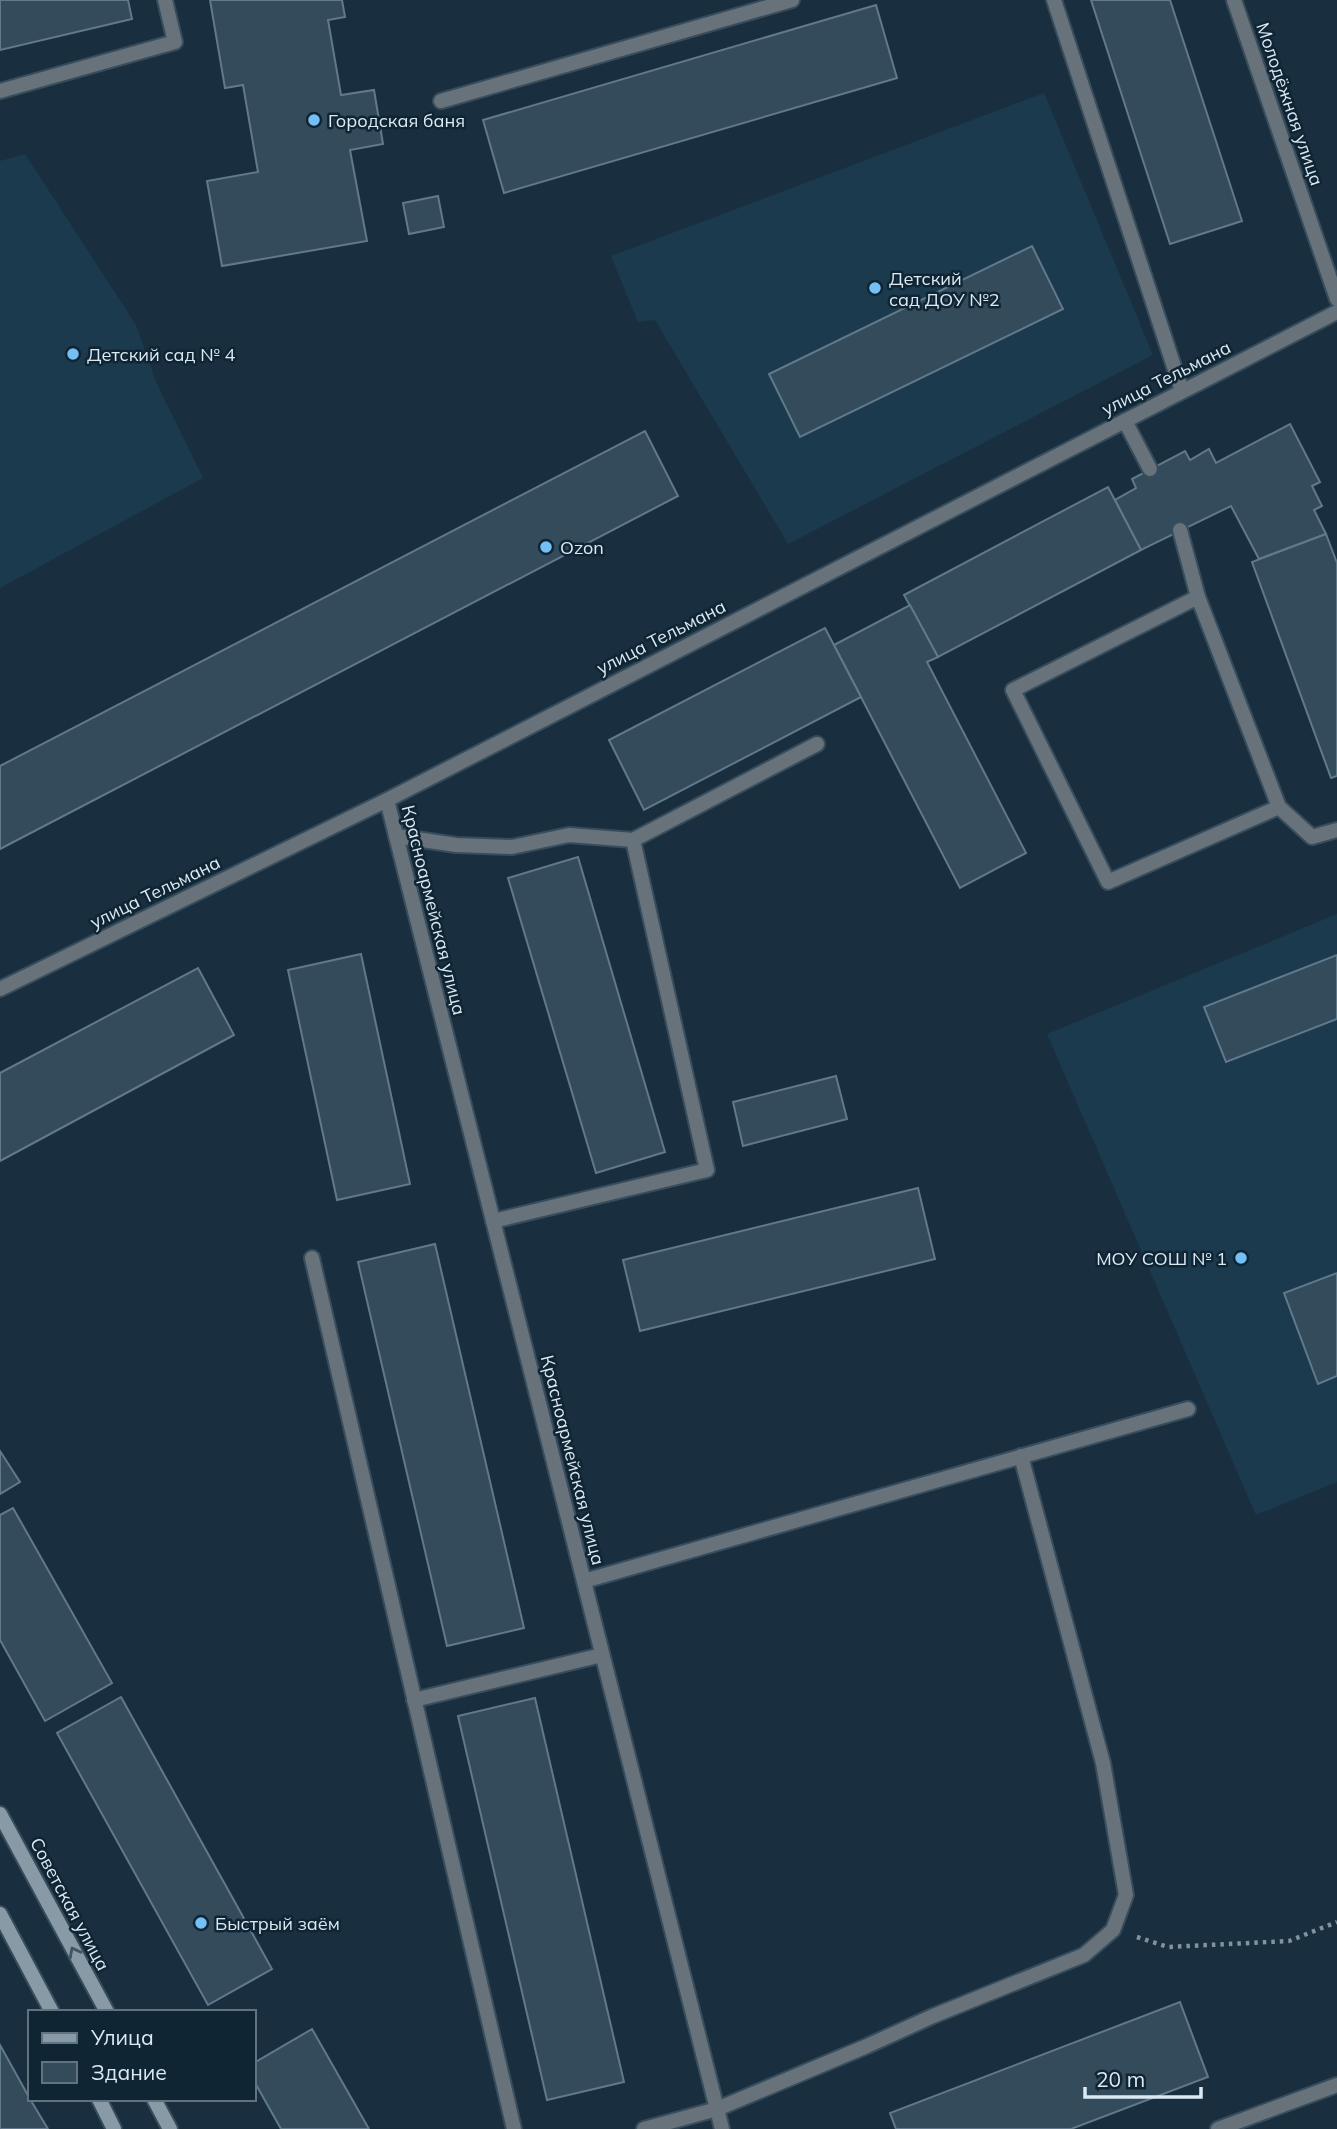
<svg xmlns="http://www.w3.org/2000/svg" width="1337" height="2129" font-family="Mulish,sans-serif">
<rect width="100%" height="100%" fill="#192f3f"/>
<!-- built -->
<g fill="#1c3a4e">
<polygon points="1044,93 1153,355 788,544 655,320 638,322 611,256"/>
<polygon points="25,154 136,325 156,382 203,478 0,588 0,161"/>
<polygon points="1337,914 1337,1482 1256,1515 1047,1034"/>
</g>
<!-- building -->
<g fill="#344b5c" stroke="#60798b" stroke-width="2">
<polygon points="0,0 128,0 132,19 0,50"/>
<polygon points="210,0 342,0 345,17 328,20 341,95 374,90 383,144 350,150 367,241 222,266 207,181 258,172 243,85 225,88"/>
<polygon points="1091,0 1170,0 1242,221 1170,244"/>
<polygon points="876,5 897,78 504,193 483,120"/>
<polygon points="438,196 444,227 409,234 403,203"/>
<polygon points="1032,246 1063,309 800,437 769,374"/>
<polygon points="1290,424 1320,482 1312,486 1322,506 1314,510 1326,534 1259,559 1231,506 1141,550 1115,500 1136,488 1132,479 1185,451 1190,460 1209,449 1216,463"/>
<polygon points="645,431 678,496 0,849 0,766"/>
<polygon points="1108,487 1141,550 938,657 904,595"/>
<polygon points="1326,534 1337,563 1337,776 1331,778 1252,562"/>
<polygon points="910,605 938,657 927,662 1026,853 960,888 834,645"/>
<polygon points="825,628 861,697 644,810 609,740"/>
<polygon points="578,857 665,1152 596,1173 508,878"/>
<polygon points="361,954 410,1184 337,1200 288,970"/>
<polygon points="1337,955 1337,1019 1226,1062 1204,1007"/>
<polygon points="198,968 234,1035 0,1161 0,1073"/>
<polygon points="836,1076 847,1119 743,1146 733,1102"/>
<polygon points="918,1188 935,1259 640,1331 623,1260"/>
<polygon points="435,1244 524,1628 447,1646 358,1262"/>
<polygon points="1337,1273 1337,1376 1318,1384 1284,1293"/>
<polygon points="0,1451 20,1482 0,1494"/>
<polygon points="13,1508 112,1683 45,1721 0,1640 0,1515"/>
<polygon points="121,1697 272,1969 208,2005 57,1733"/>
<polygon points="535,1698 624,2082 547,2100 458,1716"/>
<polygon points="1180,2002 1208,2077 1071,2129 896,2129 890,2113"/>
<polygon points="312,2029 369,2129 281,2129 254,2081 254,2063"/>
<polygon points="0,2045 30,2099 48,2129 0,2129"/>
</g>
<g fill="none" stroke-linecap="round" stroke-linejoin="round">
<!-- service casing -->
<g stroke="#384d5c" stroke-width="18">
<g id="service">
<polyline points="1054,0 1182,391"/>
<polyline points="0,91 175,42 165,0"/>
<polyline points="441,101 792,0"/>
<polyline points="1125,421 1150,469"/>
<polyline points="1180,530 1198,597"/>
<polyline points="1279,807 1108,882 1013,690 1198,597 1279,807 1312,837 1337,830"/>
<polyline points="396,836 456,845 512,847 569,835 633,840 817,744"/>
<polyline points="493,1221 707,1170 633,840"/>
<polyline points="312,1258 514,2129"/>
<polyline points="584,1581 1188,1409"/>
<polyline points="414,1700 602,1655"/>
<polyline points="644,2129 717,2109 867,2046 933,2016 1084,1955 1113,1930 1126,1895 1103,1763 1021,1456"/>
</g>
</g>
<!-- minor casing -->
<g stroke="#384d5c" stroke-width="18">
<g id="minor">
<polyline points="387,800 722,2129"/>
<polyline points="0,989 387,800 1337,312"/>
</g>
</g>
<!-- tertiary casing -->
<g stroke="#384d5c" stroke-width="18">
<g id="tertiary">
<polyline points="1234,0 1337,299"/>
<polyline points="1218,2129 1337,2085"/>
</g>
</g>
<!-- secondary casing -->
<g stroke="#384d5c" stroke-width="18">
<g id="secondary">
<polyline points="0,1814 107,2012"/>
<polyline points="0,1914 52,2012"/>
<polyline points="99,2099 114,2129"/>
<polyline points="154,2099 170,2129"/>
</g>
</g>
<!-- path -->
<polyline stroke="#81939f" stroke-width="4.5" stroke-dasharray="3.5 5" stroke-linecap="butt" points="1137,1937 1168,1947 1289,1941 1337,1922"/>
<!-- service -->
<use href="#service" stroke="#68727b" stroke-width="14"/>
<!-- minor -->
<use href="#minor" stroke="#68727b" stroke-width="14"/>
<!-- tertiary -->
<use href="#tertiary" stroke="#68727b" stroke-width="14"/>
<!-- secondary -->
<use href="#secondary" stroke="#899aa7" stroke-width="14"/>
</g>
<!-- one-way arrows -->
<defs><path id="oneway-chevron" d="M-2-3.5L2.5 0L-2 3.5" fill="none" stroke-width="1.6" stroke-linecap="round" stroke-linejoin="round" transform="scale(1.75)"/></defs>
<use stroke="#405462" href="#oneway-chevron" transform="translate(74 1952) rotate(-118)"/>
<!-- markers -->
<g fill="#74c0f6" stroke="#0f2534" stroke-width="2.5">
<circle cx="314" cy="120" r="7"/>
<circle cx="875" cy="288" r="7"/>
<circle cx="73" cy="354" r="7"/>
<circle cx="546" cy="547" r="7"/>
<circle cx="1241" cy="1258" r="7"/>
<circle cx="201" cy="1923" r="7"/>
</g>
<g text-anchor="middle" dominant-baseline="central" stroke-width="5" stroke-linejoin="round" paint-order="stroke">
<!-- street labels -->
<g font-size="18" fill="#dbe9f3" stroke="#0f2534">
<text transform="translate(1290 104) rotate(71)">Молодёжная улица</text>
<text transform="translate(1166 378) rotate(-27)">улица Тельмана</text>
<text transform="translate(661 637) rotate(-27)">улица Тельмана</text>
<text transform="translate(155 892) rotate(-26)">улица Тельмана</text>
<text transform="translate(434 910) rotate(76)">Красноармейская улица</text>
<text transform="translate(573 1460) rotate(76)">Красноармейская улица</text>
<text transform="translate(70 1904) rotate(62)">Советская улица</text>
</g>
<!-- poi labels -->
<g font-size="18" fill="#dbe9f3" stroke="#0f2534" text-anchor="start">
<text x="328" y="120">Городская баня</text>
<text x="889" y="278">Детский<tspan x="889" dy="21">сад ДОУ №2</tspan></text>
<text x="87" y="354">Детский сад № 4</text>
<text x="560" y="547">Ozon</text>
<text x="1227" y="1258" text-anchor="end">МОУ СОШ № 1</text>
<text x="215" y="1923">Быстрый заём</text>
</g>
</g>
<!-- legend -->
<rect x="28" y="2010" width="228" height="91" fill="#0f2534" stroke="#617380" stroke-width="2"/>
<rect x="42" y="2033" width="35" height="10" fill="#899aa7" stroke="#617380" stroke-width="2"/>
<text x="91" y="2045" font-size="21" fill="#dbe9f3">Улица</text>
<rect x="42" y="2062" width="35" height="21" fill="#344b5c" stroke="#617380" stroke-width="2"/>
<text x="91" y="2080" font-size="21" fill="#dbe9f3">Здание</text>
<!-- scale -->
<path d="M1085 2087v10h116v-10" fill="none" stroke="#dbe9f3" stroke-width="3.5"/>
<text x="1096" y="2087" font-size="21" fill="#dbe9f3" stroke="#0f2534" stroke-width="5" paint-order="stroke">20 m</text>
</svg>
